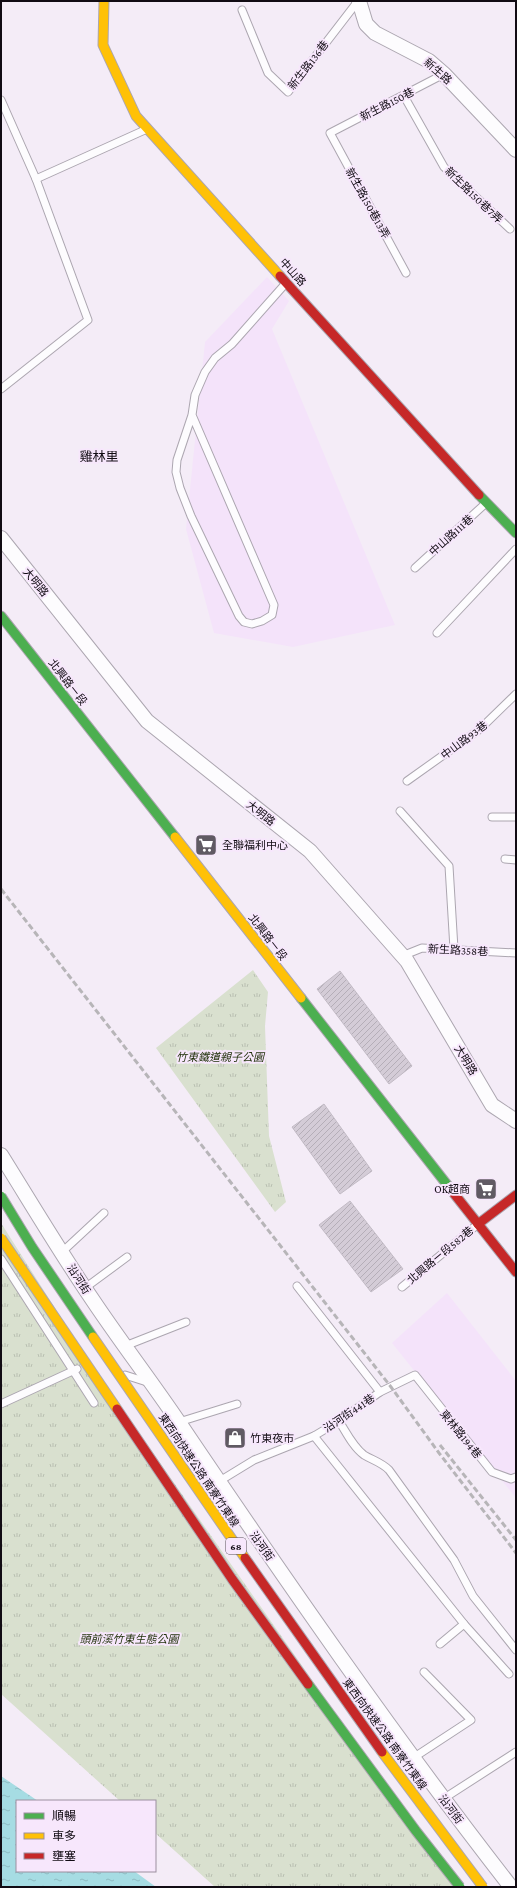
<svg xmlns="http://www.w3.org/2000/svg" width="517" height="1888" font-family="'Crimson Pro','Noto Sans TC',serif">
<defs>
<pattern id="park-tufts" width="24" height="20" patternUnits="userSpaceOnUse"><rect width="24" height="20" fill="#d9e0cf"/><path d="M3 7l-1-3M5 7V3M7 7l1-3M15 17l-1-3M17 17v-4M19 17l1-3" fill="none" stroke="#b9bfb1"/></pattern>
<pattern id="water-ripples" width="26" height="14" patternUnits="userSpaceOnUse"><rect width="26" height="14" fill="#a6dce3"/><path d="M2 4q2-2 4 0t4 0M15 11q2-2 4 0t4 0" fill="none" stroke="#8ebbc2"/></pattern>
<pattern id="building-hatch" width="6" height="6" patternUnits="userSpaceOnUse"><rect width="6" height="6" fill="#d4ccd7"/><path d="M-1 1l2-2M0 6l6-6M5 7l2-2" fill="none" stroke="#b5aeb8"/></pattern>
</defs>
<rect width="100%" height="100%" fill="#f4ecf7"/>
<!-- built -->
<g fill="#f4e3fa">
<polygon points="267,277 289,301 272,329 395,625 293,647 214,633 186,529 205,342"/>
<polygon points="447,1293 516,1381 516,1498 392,1343"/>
</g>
<!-- park -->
<g fill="url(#park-tufts)">
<polygon points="253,970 268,992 265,1026 269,1136 286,1202 275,1212 156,1048"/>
<polygon points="1,1223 88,1360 457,1887 215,1887 155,1833 155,1801 120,1801 1,1694"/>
</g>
<!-- water -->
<polygon fill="url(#water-ripples)" points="1,1776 38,1801 17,1801 17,1871 134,1871 156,1887 1,1887"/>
<!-- building -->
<g fill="url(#building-hatch)" stroke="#c2bbc5">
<polygon points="340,971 412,1066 389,1084 317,989"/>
<polygon points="324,1104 372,1171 340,1194 292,1127"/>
<polygon points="350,1201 403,1269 371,1292 319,1225"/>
</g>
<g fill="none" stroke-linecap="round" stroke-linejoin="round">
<!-- lane casing -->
<g stroke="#aca6b0" stroke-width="9">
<g id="lane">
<polyline points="242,10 268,73 288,92 358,1"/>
<polyline points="404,96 444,167 510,229"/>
<polyline points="1,100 36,179 88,320 1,389"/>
<polyline points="36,179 147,129"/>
<polyline points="406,273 330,133 444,74"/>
<polyline points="192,415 274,605 272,615 262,621 252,624 244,622 239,616 191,516 180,488 176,472 177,460 192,415 195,395 205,372 215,358 232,344 286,283"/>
<polyline points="415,568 486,503"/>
<polyline points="437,633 516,549"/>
<polyline points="407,781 480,729 516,694"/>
<polyline points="400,811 449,866 454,949"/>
<polyline points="492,817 516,817"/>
<polyline points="505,859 516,860"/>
<polyline points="402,956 422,948 516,953"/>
<polyline points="62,1252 104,1213"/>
<polyline points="1,1259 94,1403"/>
<polyline points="297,1286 380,1392"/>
<polyline points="402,1287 478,1224"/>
<polyline points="85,1288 127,1257"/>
<polyline points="125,1346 186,1322"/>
<polyline points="125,1375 150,1383"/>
<polyline points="1,1404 77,1369"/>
<path d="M339,1421C346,1432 353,1447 364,1455C372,1460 381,1462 389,1470L454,1560L473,1596L516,1650"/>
<polyline points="179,1422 237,1404"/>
<polyline points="314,1436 464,1624 509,1674"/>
<polyline points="218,1482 254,1460 314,1436 339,1421 380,1392 415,1375 492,1472 511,1479 516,1477"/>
<polyline points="440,1644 464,1624"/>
<polyline points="413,1758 471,1720 424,1672"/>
<polyline points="443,1799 516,1752"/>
</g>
</g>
<!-- street casing -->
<g stroke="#aca6b0" stroke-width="16">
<g id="street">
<polyline points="359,1 366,24 375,33 429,61 444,74 516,150"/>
<polyline points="1,538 147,721 310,851 407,961 492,1105 516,1121"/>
<path d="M1,1155C31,1203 60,1252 92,1299C120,1341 151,1381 180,1424C286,1581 394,1737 511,1887"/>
</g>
</g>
<!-- fast casing -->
<g stroke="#aca6b0" stroke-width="11">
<g id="fast">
<polyline points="479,495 516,533"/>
<polyline points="1,616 175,837"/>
<polyline points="301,998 452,1191"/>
</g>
</g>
<!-- slow casing -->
<g stroke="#aca6b0" stroke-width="11">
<g id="slow">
<polyline points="104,1 103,45 136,116 280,276"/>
<polyline points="175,837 301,998"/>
</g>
</g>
<!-- jam casing -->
<g stroke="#aca6b0" stroke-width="11">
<g id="jam">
<polyline points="280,276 479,495"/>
<polyline points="452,1191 516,1272"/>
<polyline points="478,1224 516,1195"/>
</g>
</g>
<!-- lane -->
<use href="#lane" stroke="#fdfcfe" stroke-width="7"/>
<!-- street -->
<use href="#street" stroke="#fdfcfe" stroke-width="14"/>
<!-- fast -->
<use href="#fast" stroke="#4caf50" stroke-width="9"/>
<!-- slow -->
<use href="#slow" stroke="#ffc107" stroke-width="9"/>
<!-- jam -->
<use href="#jam" stroke="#c62828" stroke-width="9"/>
<!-- rail -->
<g stroke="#b7b5b8" stroke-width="3" stroke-dasharray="6 3" stroke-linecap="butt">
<polyline points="1,889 391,1387 439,1453 516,1553"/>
<polyline points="440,1445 516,1540"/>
</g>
<!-- fast-bridge casing -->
<g stroke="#aca6b0" stroke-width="11" stroke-linecap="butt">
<g id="fast-bridge">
<polyline points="1,1196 32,1247 93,1337"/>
<polyline points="308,1684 416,1831 460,1887"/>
</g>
</g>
<!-- slow-bridge casing -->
<g stroke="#aca6b0" stroke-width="11" stroke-linecap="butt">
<g id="slow-bridge">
<polyline points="1,1238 117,1409"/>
<polyline points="93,1337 245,1558"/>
<polyline points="382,1752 483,1887"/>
</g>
</g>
<!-- jam-bridge casing -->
<g stroke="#aca6b0" stroke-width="11" stroke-linecap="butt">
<g id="jam-bridge">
<polyline points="117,1409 232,1579 308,1684"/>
<polyline points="245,1558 382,1752"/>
</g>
</g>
<!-- fast-bridge -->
<use href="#fast-bridge" stroke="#4caf50" stroke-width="9"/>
<!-- slow-bridge -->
<use href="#slow-bridge" stroke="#ffc107" stroke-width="9"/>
<!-- jam-bridge -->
<use href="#jam-bridge" stroke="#c62828" stroke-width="9"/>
</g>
<!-- icons -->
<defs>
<g id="supermarket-square" transform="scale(1.15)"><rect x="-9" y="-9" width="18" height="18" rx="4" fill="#605a63" stroke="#f7e7fc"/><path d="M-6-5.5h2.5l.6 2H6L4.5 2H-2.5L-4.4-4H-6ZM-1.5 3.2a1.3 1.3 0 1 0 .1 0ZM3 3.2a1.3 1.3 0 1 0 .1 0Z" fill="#fff"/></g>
<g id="shop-square" transform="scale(1.15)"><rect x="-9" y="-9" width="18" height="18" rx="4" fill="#605a63" stroke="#f7e7fc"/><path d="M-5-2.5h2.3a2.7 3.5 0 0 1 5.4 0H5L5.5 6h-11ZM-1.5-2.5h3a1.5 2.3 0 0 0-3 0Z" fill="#fff"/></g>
</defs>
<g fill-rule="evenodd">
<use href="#supermarket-square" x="206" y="845"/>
<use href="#supermarket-square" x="486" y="1189"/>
<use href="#shop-square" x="235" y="1438"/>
</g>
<g text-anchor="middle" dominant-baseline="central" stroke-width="4" stroke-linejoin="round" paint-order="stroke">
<!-- shield labels -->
<rect fill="#f7e7fc" stroke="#564d59" stroke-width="1" x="226" y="1538" width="20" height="16" rx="3"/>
<g font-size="10" font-weight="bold" fill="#110b13">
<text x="236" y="1546">68</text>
</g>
<!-- street labels -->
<g font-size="11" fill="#110b13" stroke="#f7e7fc">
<text transform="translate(308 65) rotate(-52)">新生路136巷</text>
<text transform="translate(438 71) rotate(41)">新生路</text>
<text transform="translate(387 104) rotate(-27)">新生路150巷</text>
<text transform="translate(474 195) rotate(44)">新生路150巷7弄</text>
<text transform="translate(368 203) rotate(61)">新生路150巷13弄</text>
<text transform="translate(293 272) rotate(48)">中山路</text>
<text transform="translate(451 535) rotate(-42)">中山路111巷</text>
<text transform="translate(36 582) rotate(51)">大明路</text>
<text transform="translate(68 682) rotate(52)">北興路ㄧ段</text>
<text transform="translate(464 740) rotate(-37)">中山路93巷</text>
<text transform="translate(261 813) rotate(38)">大明路</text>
<text transform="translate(268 937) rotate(52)">北興路ㄧ段</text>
<text transform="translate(458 950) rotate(3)">新生路358巷</text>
<text transform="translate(466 1060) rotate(59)">大明路</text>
<text transform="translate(440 1255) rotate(-40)">北興路ㄧ段582巷</text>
<text transform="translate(79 1279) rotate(58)">沿河街</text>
<text transform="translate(349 1413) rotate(-34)">沿河街441巷</text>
<text transform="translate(461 1434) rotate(51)">東林路194巷</text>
<text transform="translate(199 1470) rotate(56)">東西向快速公路 南寮竹東線</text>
<text transform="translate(262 1546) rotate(55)">沿河街</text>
<text transform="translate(385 1734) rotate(54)">東西向快速公路 南寮竹東線</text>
<text transform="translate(451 1809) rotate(53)">沿河街</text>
</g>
<!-- poi labels -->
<g font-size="11" fill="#110b13" stroke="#f7e7fc" text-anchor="start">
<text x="222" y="845">全聯福利中心</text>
<text x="470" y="1189" text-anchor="end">OK超商</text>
<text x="250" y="1438">竹東夜市</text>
</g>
<!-- park labels -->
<g font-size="11" font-style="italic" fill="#22330c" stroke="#f7e7fc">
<text x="220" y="1057">竹東鐵道親子公園</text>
<text x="129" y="1639">頭前溪竹東生態公園</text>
</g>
<!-- quarter labels -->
<g font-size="13" fill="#110b13" stroke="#f7e7fc">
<text x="99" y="456">雞林里</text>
</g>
</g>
<!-- border -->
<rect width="517" height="1888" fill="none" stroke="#110b13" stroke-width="4"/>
<!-- legend -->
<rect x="16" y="1800" width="140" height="72" fill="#f7e7fc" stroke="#9b8f9f"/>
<rect x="24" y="1813" width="20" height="6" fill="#4caf50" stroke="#9b8f9f"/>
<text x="52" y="1820" font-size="12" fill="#110b13">順暢</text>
<rect x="24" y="1833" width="20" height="6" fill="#ffc107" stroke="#9b8f9f"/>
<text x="52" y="1840" font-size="12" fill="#110b13">車多</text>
<rect x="24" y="1853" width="20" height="6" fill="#c62828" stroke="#9b8f9f"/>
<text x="52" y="1860" font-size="12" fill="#110b13">壅塞</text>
</svg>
